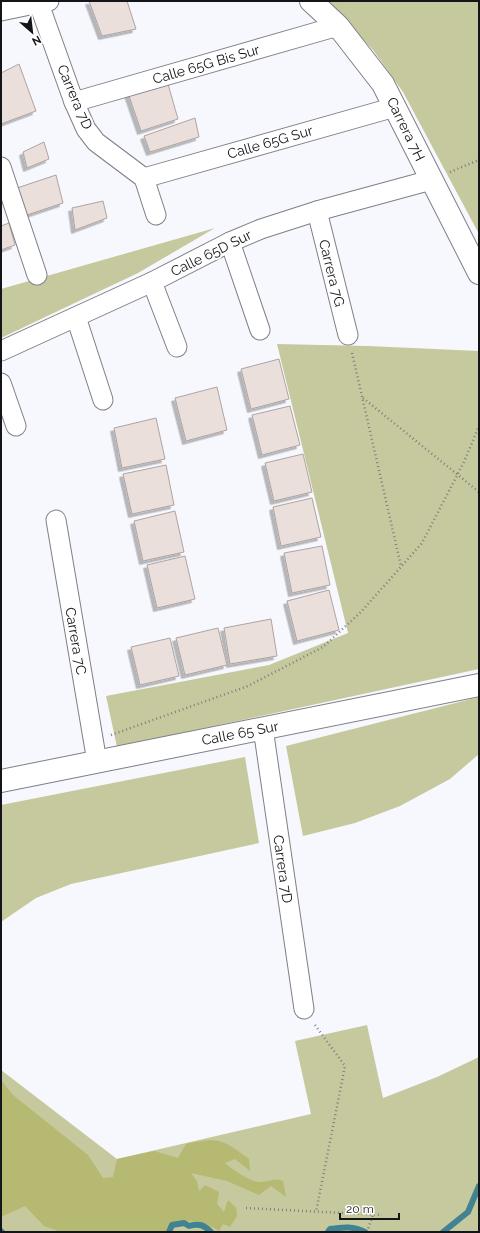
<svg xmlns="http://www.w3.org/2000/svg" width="480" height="1233" font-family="Raleway,sans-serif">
<defs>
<filter id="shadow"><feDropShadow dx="-3.5" dy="3.5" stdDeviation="0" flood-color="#0004"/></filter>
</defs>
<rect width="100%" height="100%" fill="#f7f8fe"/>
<!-- green -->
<g fill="#c6c99d">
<polygon points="325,1 479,1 479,234 403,92 373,50 343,18"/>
<polygon points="215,228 138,273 1,338 1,289"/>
<polygon points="277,344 368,346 479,351 479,669 117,747 106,696 269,665 348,633"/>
<polygon points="479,697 479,754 450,779 400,806 355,823 303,836 286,746"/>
<polygon points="245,757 259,843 71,884 36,898 1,922 1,805"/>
<polygon points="367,1025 383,1098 437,1077 479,1057 479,1232 1,1232 1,1070 117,1159 311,1114 295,1041"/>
</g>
<!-- forest -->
<path fill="#b5b971" d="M1,1080L13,1095L88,1155L103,1178L113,1177L117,1159L154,1151L178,1158L186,1144C219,1137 222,1139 249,1159L250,1171L235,1159L225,1163C232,1169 249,1181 258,1182C268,1183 274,1177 283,1181L286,1197L271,1186L259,1195L227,1181L191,1173L197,1181L199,1191L205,1185L219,1192L217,1204L224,1212L228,1200L236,1208L237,1216L230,1227L223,1224L219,1231C202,1220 190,1220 170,1223L166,1232H61L44,1226L25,1206L1,1217Z"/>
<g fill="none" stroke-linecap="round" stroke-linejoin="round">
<!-- stream -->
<g stroke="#418293" stroke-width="6">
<polyline points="1,1231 2,1232"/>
<path d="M169,1232L172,1225L184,1223L189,1226C199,1223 204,1225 211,1232"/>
<path d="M328,1232L330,1229C343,1227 354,1226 365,1232"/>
<polyline points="443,1232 468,1212 479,1186"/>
</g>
</g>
<!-- building -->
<g fill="#ebdfdc" stroke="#aea3a0" filter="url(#shadow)">
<polygon points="89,1 127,1 136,29 102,36"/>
<polygon points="19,64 36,111 1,124 1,73"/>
<polygon points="168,84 178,119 141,131 128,93"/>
<polygon points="195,118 199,137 150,152 144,136"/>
<polygon points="44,142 49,159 27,168 23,152"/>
<polygon points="56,175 63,203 21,217 14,189"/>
<polygon points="103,201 107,218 75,230 72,208"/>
<polygon points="9,223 15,245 1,250 1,226"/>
<polygon points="279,359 289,399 251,409 241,369"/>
<polygon points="217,387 227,430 186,441 175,398"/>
<polygon points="290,406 300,445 262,455 252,415"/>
<polygon points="156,418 165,459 122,468 114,428"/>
<polygon points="303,454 312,492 274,501 265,463"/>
<polygon points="166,465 174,505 132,514 123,474"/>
<polygon points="312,498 321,537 281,546 273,507"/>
<polygon points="175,511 184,552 143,561 134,521"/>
<polygon points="322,546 330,585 292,593 284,553"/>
<polygon points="185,556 195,599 157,608 147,565"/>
<polygon points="329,590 339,630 297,641 287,601"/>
<polygon points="271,619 277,656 230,664 224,628"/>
<polygon points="218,628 227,665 185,675 176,638"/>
<polygon points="170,638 179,676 140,685 131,647"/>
</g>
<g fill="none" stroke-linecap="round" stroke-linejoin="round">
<!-- street casing -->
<g stroke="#7f7f88" stroke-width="21">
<g id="street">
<polyline points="39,4 74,102 86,129 96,142 144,178 156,215"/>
<polyline points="1,11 49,1"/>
<polyline points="74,102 338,26"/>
<polyline points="1,167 37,275"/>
<polyline points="144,178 395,107"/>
<polyline points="317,211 348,335"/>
<polyline points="230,242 260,330"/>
<polyline points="152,282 177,347"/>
<polyline points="76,317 103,400"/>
<polyline points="1,351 152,282 230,242 261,229 317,211 431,180"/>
<polyline points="1,383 16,426"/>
<polyline points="56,520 97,762"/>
<polyline points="263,728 304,1009"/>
</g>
</g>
<!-- secondary casing -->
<g stroke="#7f7f88" stroke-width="24">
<g id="secondary">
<polyline points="311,1 338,26 383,84 479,273"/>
<polyline points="1,781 479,685"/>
</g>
</g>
<!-- path -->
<g stroke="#7d7e82" stroke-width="2.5" stroke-dasharray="1 3" stroke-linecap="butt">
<polyline points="450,172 479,160"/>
<polyline points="352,353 401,566"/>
<polyline points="363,398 479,492"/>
<polyline points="111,735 248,686 323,647 361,612 422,543 464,462 479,426"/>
<polyline points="315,1025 345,1066 316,1212"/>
<polyline points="246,1208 382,1215"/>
<polyline points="367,1232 373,1215"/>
</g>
<!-- street -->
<use href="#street" stroke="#fff" stroke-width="19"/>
<!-- secondary -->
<use href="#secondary" stroke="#fff" stroke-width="22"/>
</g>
<g text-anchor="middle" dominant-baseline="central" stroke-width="4" stroke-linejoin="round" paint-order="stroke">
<!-- street labels -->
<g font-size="14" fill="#141518" stroke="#fff">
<text transform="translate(206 64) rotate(-16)">Calle 65G Bis Sur</text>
<text transform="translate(75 97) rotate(67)">Carrera 7D</text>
<text transform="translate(406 129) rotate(64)">Carrera 7H</text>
<text transform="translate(270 142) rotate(-16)">Calle 65G Sur</text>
<text transform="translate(211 253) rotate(-26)">Calle 65D Sur</text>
<text transform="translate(332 273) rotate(76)">Carrera 7G</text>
<text transform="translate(76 641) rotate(80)">Carrera 7C</text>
<text transform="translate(240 733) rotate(-11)">Calle 65 Sur</text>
<text transform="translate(283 869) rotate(82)">Carrera 7D</text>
</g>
</g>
<!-- border -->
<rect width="480" height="1233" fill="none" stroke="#141518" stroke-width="4"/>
<!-- north arrow -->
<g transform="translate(32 32) rotate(152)" stroke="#ffffff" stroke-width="3" paint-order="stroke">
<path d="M0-3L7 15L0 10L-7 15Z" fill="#141518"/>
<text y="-6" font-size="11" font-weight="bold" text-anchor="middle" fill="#141518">N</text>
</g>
<!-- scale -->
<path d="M340 1213v6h59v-6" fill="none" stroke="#141518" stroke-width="2"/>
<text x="346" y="1213" font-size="12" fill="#141518" stroke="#ffffff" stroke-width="3" paint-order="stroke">20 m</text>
</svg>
